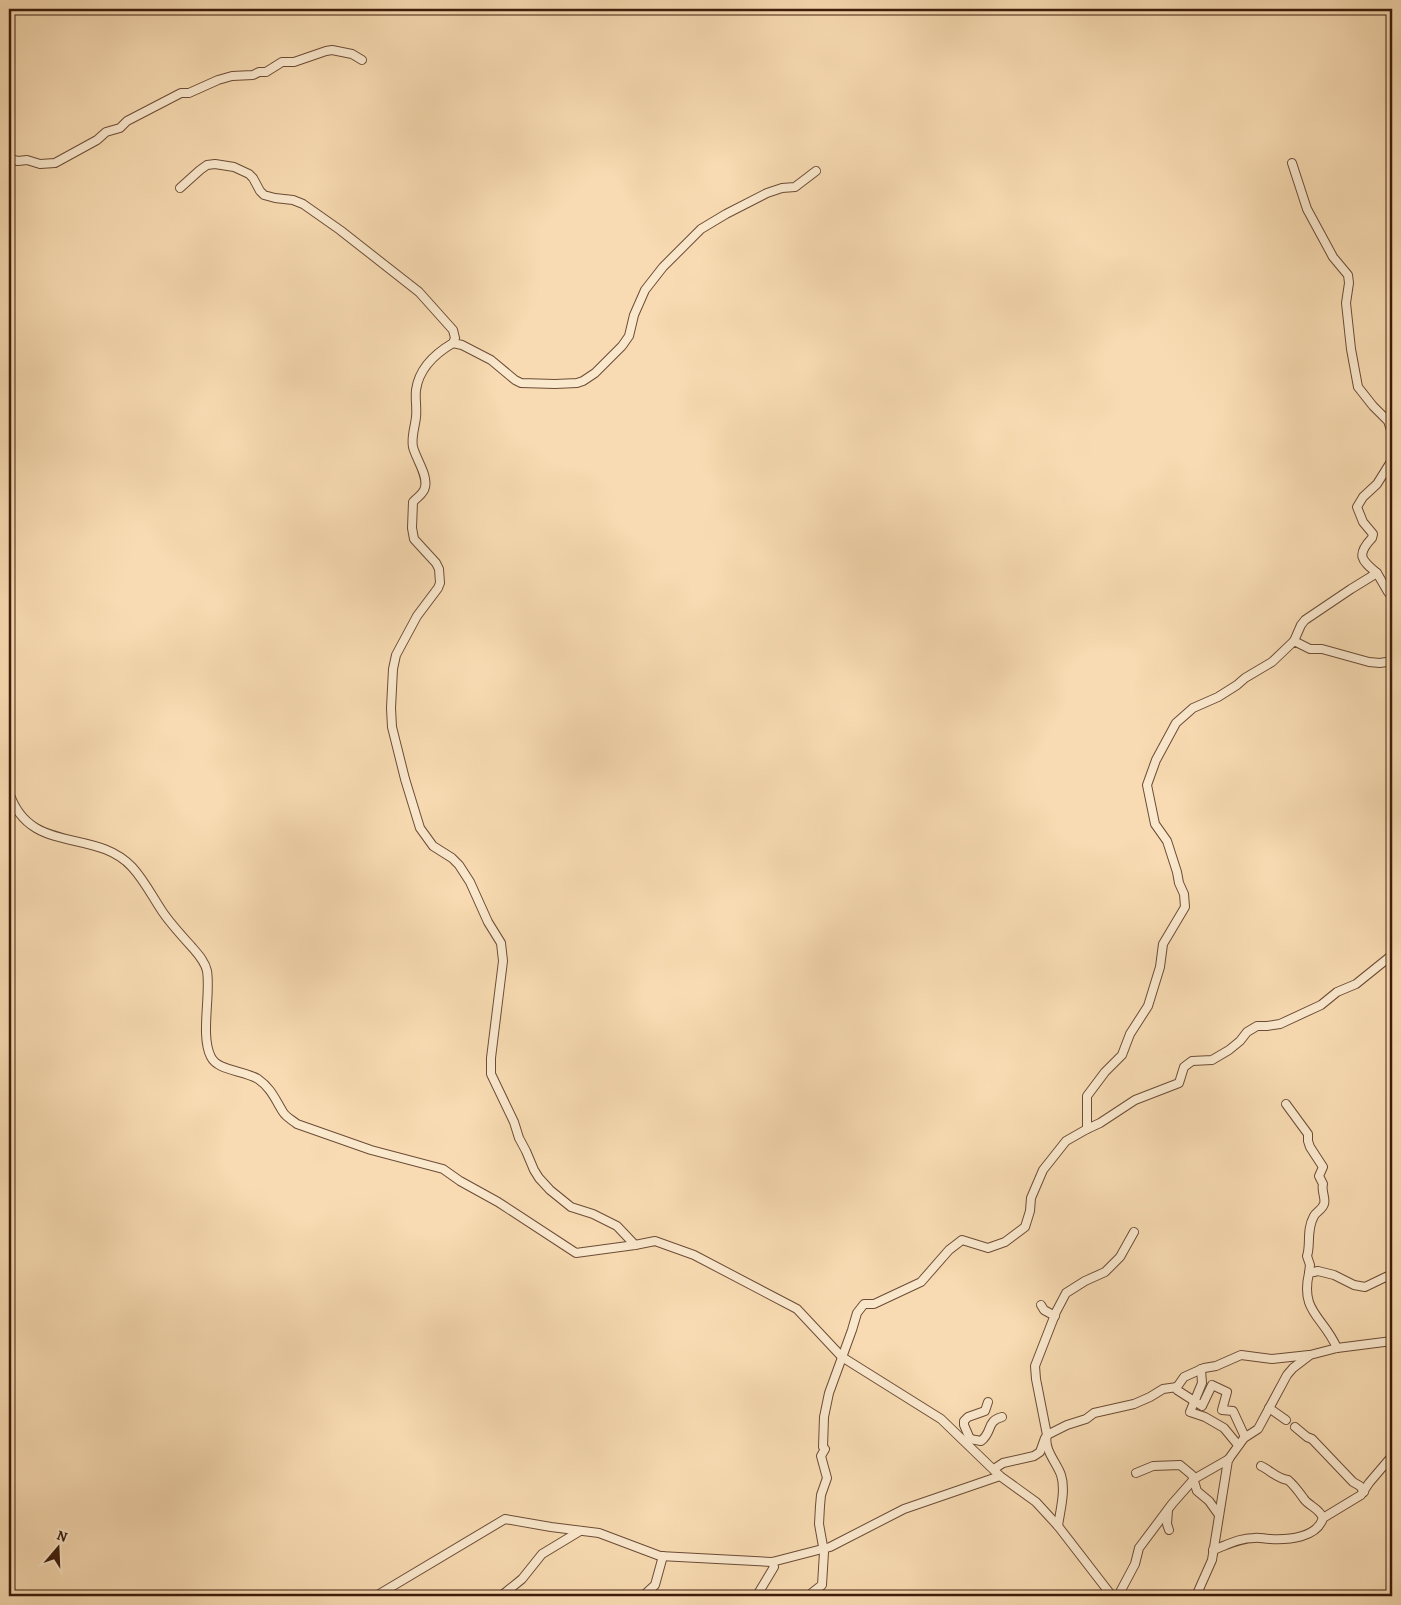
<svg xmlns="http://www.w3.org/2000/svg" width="1401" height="1605" font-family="Alegreya,serif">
<rect width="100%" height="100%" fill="#f8dbb2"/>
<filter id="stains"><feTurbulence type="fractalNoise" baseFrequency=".004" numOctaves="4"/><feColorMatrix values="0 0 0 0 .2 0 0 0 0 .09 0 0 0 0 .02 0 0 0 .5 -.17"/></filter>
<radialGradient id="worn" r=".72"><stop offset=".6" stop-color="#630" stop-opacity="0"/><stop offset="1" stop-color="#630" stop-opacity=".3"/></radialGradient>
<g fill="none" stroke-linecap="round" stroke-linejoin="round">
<!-- minor casing -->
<g stroke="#6c4c36" stroke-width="10">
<g id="minor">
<polyline points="9,159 18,161 27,160 40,164 55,163 97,140 106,132 120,128 127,121 181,93 189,93 218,80 232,76 253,75 259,72 266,72 282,62 294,62 326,51 332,50 352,54 362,60"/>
<polyline points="1292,163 1307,209 1333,257 1348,275 1349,283 1346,303 1351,349 1358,387 1373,406 1388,421 1392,433"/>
<polyline points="180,188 200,170 207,165 215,164 234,167 249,174 253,178 260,191 264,195 275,198 293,200 303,204 340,230 419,292 453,330 455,338 453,343 462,345 491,360 515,380 521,383 555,384 577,383 583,381 595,373 622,346 629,336 634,315 645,290 663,267 701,229 726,214 767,193 782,188 795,187 816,171"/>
<path d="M453,343C436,353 419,368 416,390C415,399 417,408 416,417C415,427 411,437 413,447C416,459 428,475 425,487C424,494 417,497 413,502L412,528L414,539L436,563L439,569L440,583L438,588L417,616L396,655L393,669L391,708L392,727L405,779L420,828L433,846L452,858L459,865L470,882L488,922L501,943L503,961L491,1058V1074L514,1122L519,1138L526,1151L534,1170L539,1178L550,1190L571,1207L593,1214L617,1226L635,1245"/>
<polyline points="1377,573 1388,592 1392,597"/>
<path d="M1294,641L1301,625L1305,620L1351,589L1377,573C1361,560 1356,555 1372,538L1373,534L1363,522L1357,507L1363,497L1377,484L1392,460"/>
<path d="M9,792C29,856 95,827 132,867C144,880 152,896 162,911C170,923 181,935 191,946C197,953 205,961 207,971C211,995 200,1036 211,1057C218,1071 243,1070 258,1079C271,1088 275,1099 283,1112C286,1117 292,1120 297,1124L371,1150L443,1169L460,1181L498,1202L576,1253L635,1245L655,1241L694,1255L797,1309L842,1357L941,1419L1000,1476L1036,1502L1058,1526L1112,1596"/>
<path d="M1286,1104L1308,1134V1141L1310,1147L1323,1167L1319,1176L1323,1184C1321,1191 1326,1198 1324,1204C1322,1210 1316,1212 1314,1216C1306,1230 1311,1245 1307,1256L1310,1265L1309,1273"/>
<polyline points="1087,1129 1100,1123 1135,1100 1179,1083 1184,1067 1192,1061 1212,1060 1229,1050 1240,1041 1247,1032 1257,1026 1267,1026 1280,1024 1321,1005 1337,992 1356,984 1392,955"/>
<polyline points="1041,1305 1044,1310 1055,1316"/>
<path d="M1337,1348C1323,1316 1300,1312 1309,1273L1318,1271L1334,1275L1354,1285L1365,1287L1392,1274"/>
<polyline points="1201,1369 1202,1383 1190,1412 1205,1417 1224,1428 1238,1445"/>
<polyline points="1177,1387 1184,1377 1204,1368 1216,1366 1241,1355 1272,1359 1309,1355"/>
<polyline points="1177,1387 1177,1390 1202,1406 1212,1385 1227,1392 1222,1410 1233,1411 1245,1437"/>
<polyline points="1269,1408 1286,1420"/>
<polyline points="1295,1427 1307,1437 1312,1439 1353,1482 1360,1486 1364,1492"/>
<polyline points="1047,1435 1067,1425 1086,1419 1094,1413 1134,1404 1150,1397 1163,1389 1177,1387"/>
<polyline points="970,1439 964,1425 964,1421 968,1417 985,1411 988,1402"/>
<path d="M966,1441L970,1439L981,1441C993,1432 986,1421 1002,1417"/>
<path d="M1261,1466C1270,1470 1277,1479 1288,1480C1295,1486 1299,1492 1304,1499C1309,1506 1319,1508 1323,1518"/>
<polyline points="994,1469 1003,1463 1034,1456 1040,1452 1045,1438"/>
<polyline points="1136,1473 1153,1466 1180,1465 1192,1475 1197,1491 1209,1501 1219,1515"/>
<polyline points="1168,1510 1167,1524 1169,1530"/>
<path d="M1058,1526C1060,1511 1066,1490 1061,1475C1057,1463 1043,1449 1047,1435L1036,1379L1035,1366L1056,1312L1066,1293L1085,1281L1105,1272L1120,1257L1134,1232"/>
<path d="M1213,1550C1227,1545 1239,1538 1254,1538C1259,1537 1264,1539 1270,1539C1288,1540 1317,1538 1323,1518L1361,1495L1369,1483L1392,1456"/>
<polyline points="376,1596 505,1519 551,1527 599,1533 660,1556 772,1562 830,1547 904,1509 1000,1476"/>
<polyline points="501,1596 522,1579 542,1554 580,1531"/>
<polyline points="643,1596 655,1585 663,1556"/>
<polyline points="765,1596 759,1592 774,1567 772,1562"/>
<polyline points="808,1596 822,1585 824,1552 819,1524 820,1506 821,1495 827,1478 821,1456 825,1449 823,1447 824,1417 829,1393 852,1330 857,1313 864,1304 874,1304 921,1282 949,1250 962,1240 988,1248 1005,1242 1025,1227 1030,1211 1031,1198 1043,1170 1066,1141 1087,1129 1087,1096 1105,1072 1122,1055 1130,1034 1148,1006 1160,967 1163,944 1185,907 1184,894 1179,883 1177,872 1167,841 1155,824 1147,785 1156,760 1176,723 1193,708 1218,697 1237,685 1245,678 1272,662 1294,641 1310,649 1322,649 1369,662 1380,663 1392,661"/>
<polyline points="1118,1596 1135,1564 1139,1548 1172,1504 1194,1479 1229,1459"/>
<polyline points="1196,1596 1212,1560 1228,1460 1244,1438 1258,1429 1287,1375 1293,1368 1310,1355 1337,1348 1392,1341"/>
</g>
</g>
<!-- minor -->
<use href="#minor" stroke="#fae8cd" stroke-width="8"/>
</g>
<!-- margin -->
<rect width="1401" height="1605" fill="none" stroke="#f8dbb2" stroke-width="30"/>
<rect x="10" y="10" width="1381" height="1585" fill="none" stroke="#3e1d0c" stroke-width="2.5"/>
<rect x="15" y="15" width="1371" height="1575" fill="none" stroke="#3e1d0c"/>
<!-- north arrow -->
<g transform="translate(58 1548) rotate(19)" stroke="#fae8cd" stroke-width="4" paint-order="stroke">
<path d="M0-4L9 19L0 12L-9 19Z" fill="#3e1d0c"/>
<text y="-8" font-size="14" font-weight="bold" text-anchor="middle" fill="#3e1d0c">N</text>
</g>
<rect width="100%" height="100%" filter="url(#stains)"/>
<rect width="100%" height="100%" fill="url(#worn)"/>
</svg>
